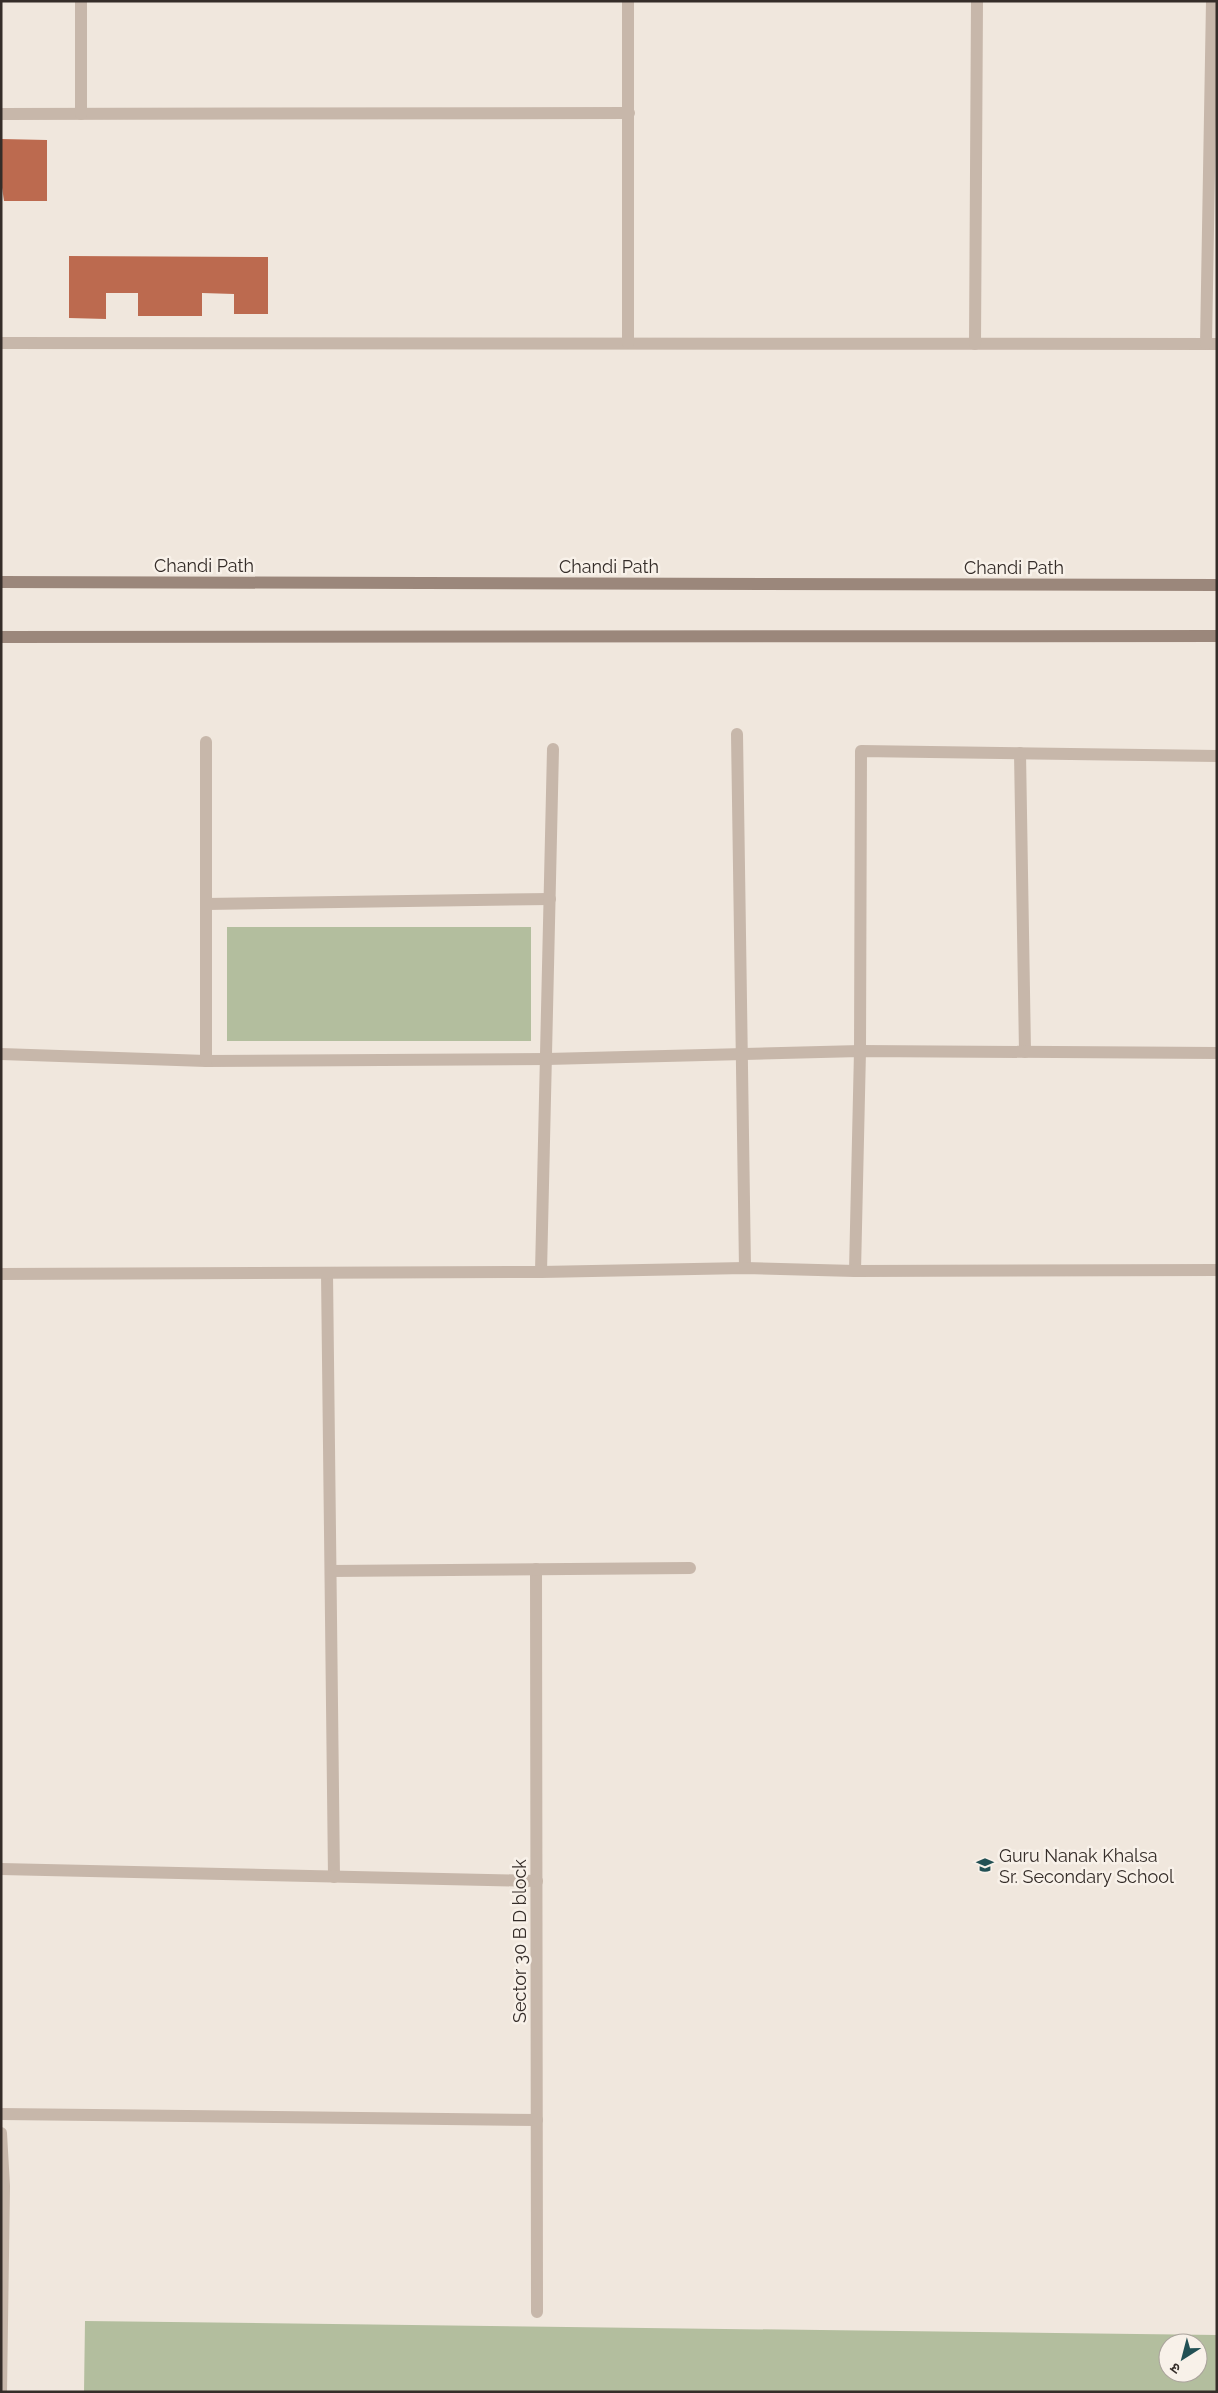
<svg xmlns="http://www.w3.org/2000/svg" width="1218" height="2393" font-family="Raleway,'Noto Sans Devanagari',sans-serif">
<rect width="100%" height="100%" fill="#f0e7dd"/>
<!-- green -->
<g fill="#b3be9e" fill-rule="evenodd">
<rect x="227" y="927" width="304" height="114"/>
<path d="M85,2321L1217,2335V2392H84ZM1168,2343H1198V2373H1168Z"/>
</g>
<!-- building -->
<g fill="#bc6a4f">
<polygon points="1,139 47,140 47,201 4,201 1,181"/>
<polygon points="69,256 268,257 268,314 234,314 234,294 202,293 202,316 138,316 138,293 106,293 106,319 69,318"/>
</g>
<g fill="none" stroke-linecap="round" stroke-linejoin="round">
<!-- street -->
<g stroke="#c7b7aa" stroke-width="12">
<polyline points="1,114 629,113"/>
<polyline points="81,114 81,1"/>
<polyline points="1,343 1217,344"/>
<polyline points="628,343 628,1"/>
<polyline points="975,344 977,1"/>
<polyline points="1206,344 1212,1"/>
<polyline points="737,734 745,1268"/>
<polyline points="1020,753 1025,1052"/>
<polyline points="206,904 550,899"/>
<polyline points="1,1054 206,1061 547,1059 860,1051 1217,1053"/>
<polyline points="206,1061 206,742"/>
<polyline points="855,1271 860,1051 861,751 1217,756"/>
<polyline points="541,1272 553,749"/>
<polyline points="327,1273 334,1877"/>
<polyline points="1,1274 541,1272 745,1268 855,1271 1217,1270"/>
<polyline points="536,1569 537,2312"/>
<polyline points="331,1571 690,1568"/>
<polyline points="1,1869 537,1881"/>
<polyline points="1,2114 537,2120"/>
<polyline points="1,2133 4,2186 1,2392"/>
</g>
<!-- secondary -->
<g stroke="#9b877b" stroke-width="12">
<polyline points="1,582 1217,585"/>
<polyline points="1,637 1217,636"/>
</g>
</g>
<!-- icons -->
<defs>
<g id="school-bare" transform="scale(1.35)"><path d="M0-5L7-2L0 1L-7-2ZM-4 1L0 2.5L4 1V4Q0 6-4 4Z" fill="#225054" stroke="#f8f1e9" stroke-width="2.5" paint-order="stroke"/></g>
</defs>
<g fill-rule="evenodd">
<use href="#school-bare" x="985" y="1865"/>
</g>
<g text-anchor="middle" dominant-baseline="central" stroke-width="5" stroke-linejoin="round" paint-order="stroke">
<!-- street labels -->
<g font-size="18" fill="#352d29" stroke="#f8f1e9">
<text x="204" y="565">Chandi Path</text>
<text x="609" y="566">Chandi Path</text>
<text x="1014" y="567">Chandi Path</text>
<text transform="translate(519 1941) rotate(-90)">Sector 30 B D block</text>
</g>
<!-- poi labels -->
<g font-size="18" fill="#352d29" stroke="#f8f1e9" text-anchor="start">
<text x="999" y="1855">Guru Nanak Khalsa<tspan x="999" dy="21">Sr. Secondary School</tspan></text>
</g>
</g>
<!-- border -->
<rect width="1218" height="2393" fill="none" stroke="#352d29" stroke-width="5"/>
<!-- north arrow -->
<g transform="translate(1183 2358) rotate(216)"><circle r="24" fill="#f8f1e9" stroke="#aaa39c"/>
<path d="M0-4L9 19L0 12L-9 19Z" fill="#225054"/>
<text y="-8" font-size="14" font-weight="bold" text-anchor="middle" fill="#352d29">उ</text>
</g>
</svg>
